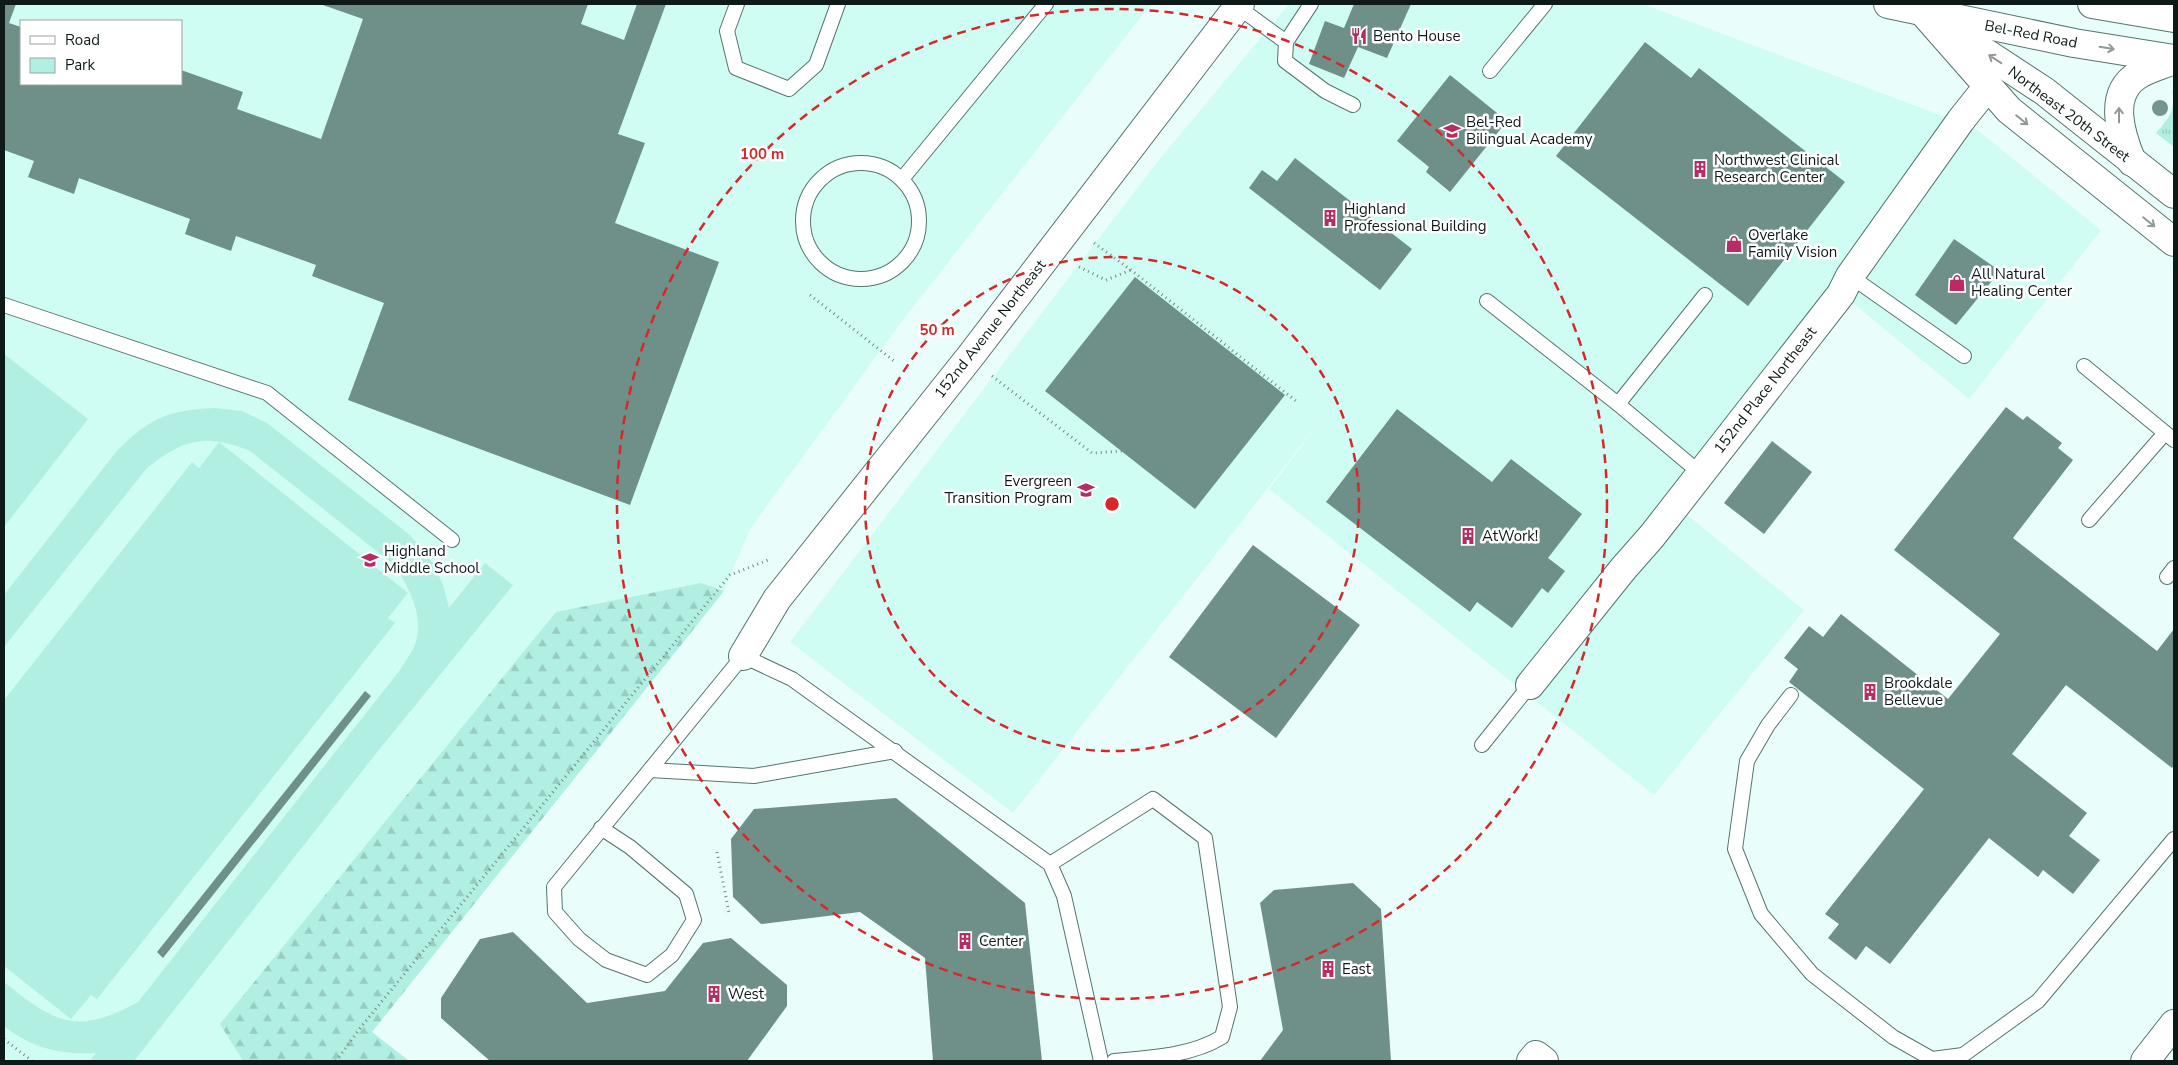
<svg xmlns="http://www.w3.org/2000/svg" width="2178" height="1065" font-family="'Nunito Sans',sans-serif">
<defs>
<pattern id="grass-tufts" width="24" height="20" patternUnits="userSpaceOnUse" patternTransform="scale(1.25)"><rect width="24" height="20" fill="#b1efe3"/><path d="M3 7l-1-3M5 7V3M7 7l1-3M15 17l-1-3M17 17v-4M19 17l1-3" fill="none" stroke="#97ccc2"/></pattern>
<pattern id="forest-firs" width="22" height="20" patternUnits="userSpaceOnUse" patternTransform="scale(1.25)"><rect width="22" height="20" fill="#b1efe3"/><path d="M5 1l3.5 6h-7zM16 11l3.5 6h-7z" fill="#97ccc2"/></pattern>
</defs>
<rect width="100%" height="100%" fill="#e9fefa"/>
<!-- built -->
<g fill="#cffdf3" fill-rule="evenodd">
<path d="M4,4H1151L899,325L750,529L724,591L372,1032L409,1061H4ZM21,21H181V84H21Z"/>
<polygon points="1289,4 1643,4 1975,128 2101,230 1969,399 1842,294 1675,505 1804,610 1654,795 1269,489 1325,415 1013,813 790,642 1158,161"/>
</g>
<!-- grass -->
<path fill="url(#grass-tufts)" d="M2172,91L2174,92V147L2156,133C2167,120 2177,110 2172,91Z"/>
<!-- forest -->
<polygon fill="url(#forest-firs)" points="701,583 724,591 372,1032 409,1061 243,1061 220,1024 556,612"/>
<!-- park -->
<g fill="#b1efe3">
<polygon points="4,354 88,419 4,527"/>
<path d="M215,408L242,411L267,423L410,535L435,566L444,588L449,608L485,563L513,585L374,756L134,1061H90L96,1053C61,1055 31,1048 4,1026V982C55,1023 76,1036 138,1002L400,670C404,663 410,655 414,647C426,618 409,586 393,564L250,451C205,433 184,439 147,468L4,647V595L116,452C149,418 168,410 215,408Z"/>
<polygon points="219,442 408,593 388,618 395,623 97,999 91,995 71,1019 4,966 4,700 192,462 199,468"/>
</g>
<!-- building -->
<g fill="#6f9089">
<polygon points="4,4 16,4 9,23 21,27 21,84 181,84 181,70 243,92 237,109 321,139 363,19 320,4 588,4 581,24 624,40 637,4 666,4 618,134 645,143 615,223 719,262 630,505 348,400 384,303 312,276 316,265 236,236 231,251 185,234 190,219 79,178 74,194 28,177 34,161 4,150"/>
<polygon points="1354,4 1411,4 1387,58 1358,47 1344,78 1309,64 1325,21 1344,28"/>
<polygon points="1645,42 1691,78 1699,68 1845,182 1748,306 1556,156"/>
<polygon points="1450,75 1507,121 1450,192 1426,172 1429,167 1397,141"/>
<polygon points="1295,158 1412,249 1380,290 1249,188 1262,170 1277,181"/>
<polygon points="1954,239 2000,271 1956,325 1915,295"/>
<polygon points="1135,277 1285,395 1195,509 1045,391"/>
<polygon points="2006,407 2023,420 2027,416 2062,443 2058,448 2073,460 2013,538 2157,651 2174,629 2174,765 2172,768 2066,685 2012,754 2087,813 2069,836 2100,860 2073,894 2043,870 2038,877 1989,838 1890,964 1866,946 1856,960 1828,938 1839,924 1825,914 1924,789 1789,682 1798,669 1784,658 1809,626 1823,637 1841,614 1948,699 2000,634 1894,550"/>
<polygon points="1397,409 1492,482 1511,459 1582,514 1548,558 1565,571 1548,593 1542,588 1512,628 1477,602 1470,612 1326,502"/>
<polygon points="1772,441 1812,472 1764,534 1724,503"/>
<polygon points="1253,545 1360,625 1276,738 1169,657"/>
<polygon points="365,691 371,696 163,958 157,952"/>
<polygon points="896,798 1025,903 1042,1061 933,1061 925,958 860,912 761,924 733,897 731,839 754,809"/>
<polygon points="1353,883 1381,909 1391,1061 1260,1061 1283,1030 1260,903 1274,890"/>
<polygon points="513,932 587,1003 665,991 703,943 731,938 787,985 787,1006 747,1061 490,1061 441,1018 441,998 480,939"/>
</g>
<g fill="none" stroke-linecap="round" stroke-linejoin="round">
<!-- lane casing -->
<g stroke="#55756f" stroke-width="16">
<g id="lane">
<polyline points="737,4 727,31 736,68 789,89 816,65 838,4"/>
<polyline points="1311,4 1286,42 1285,61 1325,91 1353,105"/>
<polyline points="1238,7 1286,42"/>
<polyline points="1490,71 1545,4"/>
<circle cx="861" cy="221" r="58"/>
<polyline points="902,179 1046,4"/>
<polyline points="1850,276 1964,356"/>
<polyline points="1487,301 1618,404 1700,473"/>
<polyline points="4,305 267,393 452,540"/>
<polyline points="2084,366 2174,440"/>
<polyline points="1618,404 1705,295"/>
<polyline points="2089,520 2165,433"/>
<polyline points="2167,577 2174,568"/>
<polyline points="1791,695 1768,725 1747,761 1735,849 1761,914 1812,974 1893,1037 1932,1059 1963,1055 2038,1001 2174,839"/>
<polyline points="1482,745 1530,685"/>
<polyline points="650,770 754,776 895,751"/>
<polyline points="601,828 630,847 686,894 694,920 672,955 647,975 606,960 579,939 555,912 554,887 743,656 792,679 1050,864 1064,896 1101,1061"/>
<path d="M1050,864L1153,799L1205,838L1230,1007L1222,1037C1191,1056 1149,1058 1114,1061"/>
</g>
</g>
<!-- street casing -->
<g stroke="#55756f" stroke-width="30">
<g id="street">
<polyline points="743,656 777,599 969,358 1240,4"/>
<polyline points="1530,685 1623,569 1652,536 1841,294 1850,276 1961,120 1988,86"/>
<polyline points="1531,1061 1536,1055 1544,1061"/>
<polyline points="2145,1061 2174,1024"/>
</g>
</g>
<!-- secondary casing -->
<g stroke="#55756f" stroke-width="30">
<g id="secondary">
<polyline points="1888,4 2074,43 2174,59"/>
<polyline points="2092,4 2174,18"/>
<polyline points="1922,11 2009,110 2174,242"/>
<polyline points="1951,30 2044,91 2174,194"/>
<path d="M2132,162C2121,135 2107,94 2138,75C2149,68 2162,65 2174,60"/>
</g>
</g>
<!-- path -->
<g stroke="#778885" stroke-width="3" stroke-dasharray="1 4" stroke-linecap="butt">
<polyline points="1094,243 1131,270 1296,401"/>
<polyline points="1079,267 1106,280 1131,270"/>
<polyline points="810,295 894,361"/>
<polyline points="992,376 1092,453 1122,451"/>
<polyline points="717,852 729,913"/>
<polyline points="4,1039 32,1061"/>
<polyline points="336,1061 361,1027 730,575 768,560"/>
</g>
<!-- lane -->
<use href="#lane" stroke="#fff" stroke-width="14"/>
<!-- street -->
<use href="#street" stroke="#fff" stroke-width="28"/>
<!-- secondary -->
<use href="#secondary" stroke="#fff" stroke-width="28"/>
</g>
<!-- trees -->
<circle fill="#759690" cx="2160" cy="108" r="8"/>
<!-- one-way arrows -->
<defs><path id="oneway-shaft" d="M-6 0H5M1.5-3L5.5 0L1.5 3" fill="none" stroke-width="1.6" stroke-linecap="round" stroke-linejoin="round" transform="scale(1.25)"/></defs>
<g stroke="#929897">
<use href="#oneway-shaft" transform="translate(2107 48) rotate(9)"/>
<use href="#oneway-shaft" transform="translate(1995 59) rotate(-147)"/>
<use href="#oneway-shaft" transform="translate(2119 115) rotate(-90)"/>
<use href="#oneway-shaft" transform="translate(2022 120) rotate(39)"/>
<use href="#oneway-shaft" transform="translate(2149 222) rotate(39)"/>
</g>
<!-- distance rings -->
<g fill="none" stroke="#d62828" stroke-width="2.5" stroke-dasharray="9 6">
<circle cx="1112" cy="504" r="247"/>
<circle cx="1112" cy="504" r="495"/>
</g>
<!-- icons -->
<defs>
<g id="restaurant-bare" transform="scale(1.35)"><path d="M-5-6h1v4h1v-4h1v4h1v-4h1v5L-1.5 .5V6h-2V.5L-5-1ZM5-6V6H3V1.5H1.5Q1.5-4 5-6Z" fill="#b72c65" stroke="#fff" stroke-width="2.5" paint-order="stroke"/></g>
<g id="school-bare" transform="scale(1.35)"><path d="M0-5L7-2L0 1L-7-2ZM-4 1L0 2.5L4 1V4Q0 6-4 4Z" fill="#b72c65" stroke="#fff" stroke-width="2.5" paint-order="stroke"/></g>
<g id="building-bare" transform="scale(1.35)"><path d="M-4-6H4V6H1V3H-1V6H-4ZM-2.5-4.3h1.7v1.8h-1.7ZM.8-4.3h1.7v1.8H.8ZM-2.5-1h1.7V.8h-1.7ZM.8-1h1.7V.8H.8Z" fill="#b72c65" stroke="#fff" stroke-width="2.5" paint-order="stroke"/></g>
<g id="shop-bare" transform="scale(1.35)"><path d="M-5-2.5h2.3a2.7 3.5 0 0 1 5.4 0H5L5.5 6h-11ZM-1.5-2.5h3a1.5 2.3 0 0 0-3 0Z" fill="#b72c65" stroke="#fff" stroke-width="2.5" paint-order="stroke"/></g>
</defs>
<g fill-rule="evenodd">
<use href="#restaurant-bare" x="1359" y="36"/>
<use href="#school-bare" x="1452" y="131"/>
<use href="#building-bare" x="1700" y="169"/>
<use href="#building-bare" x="1330" y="218"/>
<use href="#shop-bare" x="1734" y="244"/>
<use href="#shop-bare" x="1957" y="283"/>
<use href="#school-bare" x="1086" y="490"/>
<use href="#building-bare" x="1468" y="536"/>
<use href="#school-bare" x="370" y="560"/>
<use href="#building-bare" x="1870" y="692"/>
<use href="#building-bare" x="965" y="941"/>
<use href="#building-bare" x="1328" y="969"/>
<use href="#building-bare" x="714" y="994"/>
</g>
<g text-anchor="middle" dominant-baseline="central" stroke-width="5" stroke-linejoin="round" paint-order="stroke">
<!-- street labels -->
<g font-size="15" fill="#0d1a18" stroke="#fff">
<text transform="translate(2031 34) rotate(11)">Bel-Red Road</text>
<text transform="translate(2069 114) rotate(37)">Northeast 20th Street</text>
<text transform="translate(990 329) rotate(-52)">152nd Avenue Northeast</text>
<text transform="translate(1765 390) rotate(-52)">152nd Place Northeast</text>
</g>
<!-- poi labels -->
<g font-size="15" fill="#0d1a18" stroke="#fff" text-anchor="start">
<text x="1373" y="36">Bento House</text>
<text x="1466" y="122">Bel-Red<tspan x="1466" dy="17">Bilingual Academy</tspan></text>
<text x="1714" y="160">Northwest Clinical<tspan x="1714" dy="17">Research Center</tspan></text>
<text x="1344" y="209">Highland<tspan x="1344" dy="17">Professional Building</tspan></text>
<text x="1748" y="235">Overlake<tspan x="1748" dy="17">Family Vision</tspan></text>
<text x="1971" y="274">All Natural<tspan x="1971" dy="17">Healing Center</tspan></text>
<text x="1072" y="481" text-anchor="end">Evergreen<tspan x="1072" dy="17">Transition Program</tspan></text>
<text x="1482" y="536">AtWork!</text>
<text x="384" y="551">Highland<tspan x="384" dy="17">Middle School</tspan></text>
<text x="1884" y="683">Brookdale<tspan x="1884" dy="17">Bellevue</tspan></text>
<text x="979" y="941">Center</text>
<text x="1342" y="969">East</text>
<text x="728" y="994">West</text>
</g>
</g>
<circle cx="1112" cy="504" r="8" fill="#d62828" stroke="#fff" stroke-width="2.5"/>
<g font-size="15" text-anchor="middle" font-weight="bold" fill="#d62828" stroke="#fff" stroke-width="5" stroke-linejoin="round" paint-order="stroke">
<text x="762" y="159">100 m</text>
<text x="937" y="335">50 m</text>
</g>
<!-- border -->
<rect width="2178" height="1065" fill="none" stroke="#0d1a18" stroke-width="10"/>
<!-- legend -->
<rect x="20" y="20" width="162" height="65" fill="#ffffff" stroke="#9ea3a3"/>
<rect x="30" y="36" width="25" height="8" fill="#ffffff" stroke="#9ea3a3"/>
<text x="65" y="45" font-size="15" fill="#0d1a18">Road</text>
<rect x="30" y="58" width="25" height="15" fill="#b1efe3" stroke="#9ea3a3"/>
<text x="65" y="70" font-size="15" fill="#0d1a18">Park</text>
</svg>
